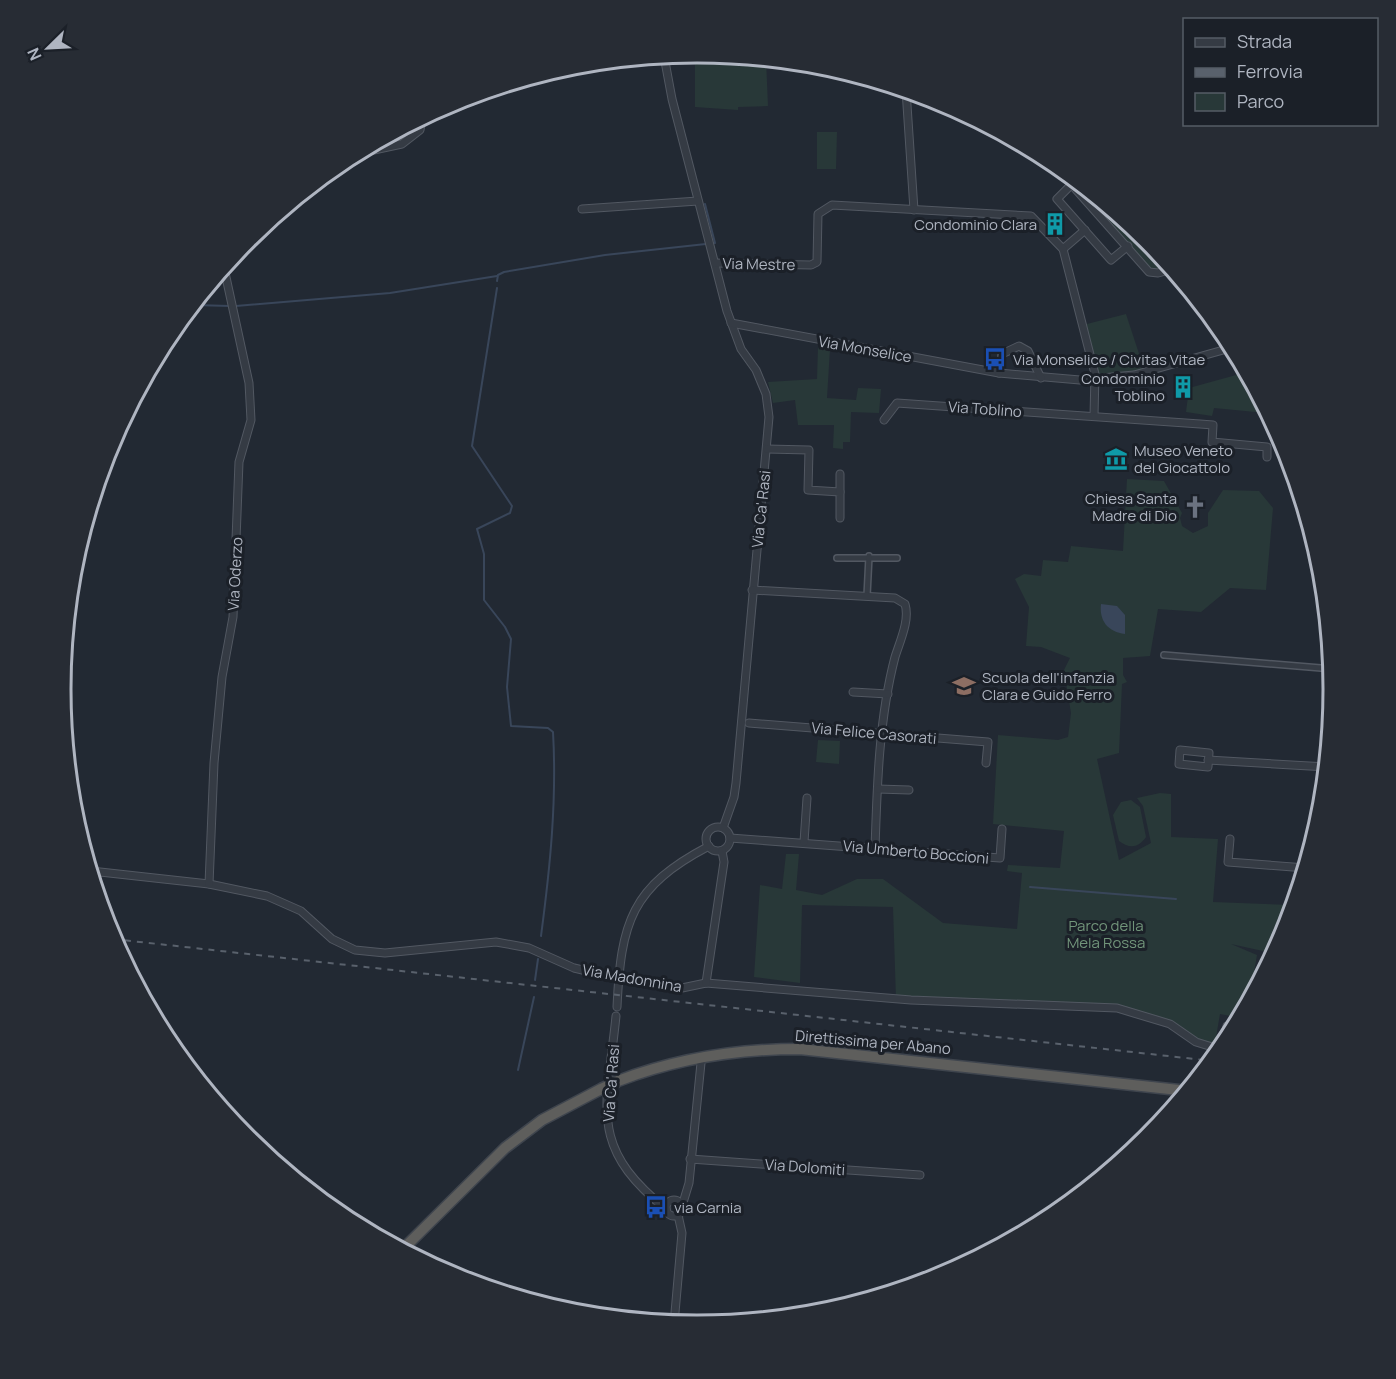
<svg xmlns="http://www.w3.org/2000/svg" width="1396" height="1379" font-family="Manrope,sans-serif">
<rect width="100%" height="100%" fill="#222933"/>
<!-- green -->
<g fill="#283838">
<polygon points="698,53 766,59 768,106 738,107 738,110 695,107 695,58 686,57 686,54"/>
<polygon points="817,132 837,132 836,169 817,169"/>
<polygon points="1087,189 1149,239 1173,269 1149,272 1079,192"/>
<polygon points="1126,314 1145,372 1095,379 1083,325"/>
<polygon points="818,347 830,349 827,398 856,400 858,388 881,389 879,413 851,412 850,442 843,442 843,449 833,448 834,425 798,425 795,400 773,403 768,382 817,379"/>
<polygon points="1247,372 1266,407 1266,413 1214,408 1212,416 1186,412 1189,388"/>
<polygon points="1127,479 1164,481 1182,513 1180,518 1182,526 1193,533 1208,526 1208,513 1223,490 1259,491 1273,508 1266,590 1230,588 1201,612 1158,609 1150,656 1123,658 1123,675 1127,682 1122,684 1119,753 1097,759 1119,860 1151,843 1143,806 1137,798 1160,793 1171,794 1171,837 1218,839 1213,902 1291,905 1286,934 1276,954 1231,944 1257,955 1248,1006 1241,1018 1220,1014 1214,1049 1170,1024 1129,1010 896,999 893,907 802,905 800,983 754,977 760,885 782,889 786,854 799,854 796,890 822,895 857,879 883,879 943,923 1017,929 1022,873 1007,871 1008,865 1060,868 1064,831 993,824 998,735 1058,740 1068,737 1071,713 1064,670 1070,658 1041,647 1026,646 1029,607 1015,579 1024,574 1041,576 1043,560 1068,562 1071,546 1123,551"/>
<polygon points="818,740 840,741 839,764 816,762"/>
<path d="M1131,800L1140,807L1146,837C1138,848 1130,849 1119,841L1113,815L1121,802Z"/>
</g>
<!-- water -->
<path fill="#39465a" d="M1101,604L1117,606L1125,615V634C1108,632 1099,621 1101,604Z"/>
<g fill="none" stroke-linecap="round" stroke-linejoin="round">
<!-- stream -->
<g stroke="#39465a" stroke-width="2">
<polyline points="497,281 498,275 504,272 605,255 715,243 705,204"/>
<path d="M497,288L472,446L512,506L510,513L477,529L484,554V600L505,627L511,639L507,687L511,726L548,728L553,732C557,801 550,868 541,936"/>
<polyline points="194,305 230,306"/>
<polyline points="236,306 390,293 497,276"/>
<polyline points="1030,887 1176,899"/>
<polyline points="535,980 538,959"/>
<polyline points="518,1070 534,997"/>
</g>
<!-- pedestrian casing -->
<g stroke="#525862" stroke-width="8">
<g id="pedestrian">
<polyline points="837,558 897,558"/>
<polyline points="867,596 869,556"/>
<polyline points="1164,655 1333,669"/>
</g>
</g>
<!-- minor casing -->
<g stroke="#525862" stroke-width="9">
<g id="minor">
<polyline points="664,56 672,99 727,311 741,349 756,370 766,394 769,417 736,783 734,797 723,828"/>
<polyline points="906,90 914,210"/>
<polyline points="355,154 402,144 420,130 422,118"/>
<polyline points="1048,158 1149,272 1158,273 1173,269"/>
<polyline points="1072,184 1057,199 1111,260 1128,246"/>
<polyline points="582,209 698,201"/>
<polyline points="1063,249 1085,230"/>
<polyline points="715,263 811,265 817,262 818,214 832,205 1031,216 1063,249 1095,374 1094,416"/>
<polyline points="731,323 999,373 1080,380 1134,375 1234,347"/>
<polyline points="999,373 1002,354 1019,346 1028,351 1041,378"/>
<polyline points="884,420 897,403 1200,424 1213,425 1212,442 1267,447 1267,457"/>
<polyline points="767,449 809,450 808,490 840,492 840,518"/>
<polyline points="840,474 840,492"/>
<path d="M752,590L895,598L905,604C910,620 900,641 895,657C879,718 877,786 875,849"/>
<polyline points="853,692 888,694"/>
<polyline points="749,723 988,742 986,763"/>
<polygon points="1180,750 1209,753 1208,767 1179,764"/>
<polyline points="1208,760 1327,767"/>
<polyline points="878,789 909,790"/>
<circle cx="718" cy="839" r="12"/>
<polyline points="730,838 1000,858 1002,829"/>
<polyline points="1230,839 1228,862 1306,868"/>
<polyline points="804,842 807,798"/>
<polyline points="91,871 209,884 267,896 301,911 332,939 355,950 385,953 496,942 529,948 574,968 612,977"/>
<polyline points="209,884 214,763 222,677 233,617 239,462 251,420 249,383 224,268"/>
<polyline points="629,980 682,988 706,983 911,1000 1117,1008 1170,1024 1196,1042 1222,1050"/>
<polyline points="706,983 724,862 722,851"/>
<path d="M617,1007C621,922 631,887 709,846"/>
<path d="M616,1016C607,1107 587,1146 666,1209"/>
<polyline points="1222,1050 1227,1026 1236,1027"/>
<polyline points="690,1159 920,1175"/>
<circle cx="674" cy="1208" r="8"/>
<polyline points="682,1206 689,1183 701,1063"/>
<polyline points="674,1324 682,1233 678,1215"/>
</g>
</g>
<!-- trunk casing -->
<g stroke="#3f454e" stroke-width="13">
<g id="trunk">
<path d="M618,1081C678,1058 737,1049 800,1049L1188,1091"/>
<polyline points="402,1250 505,1148 542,1120 601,1089"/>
</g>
</g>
<!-- pedestrian -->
<use href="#pedestrian" stroke="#353b44" stroke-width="5"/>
<!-- minor -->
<use href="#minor" stroke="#353b44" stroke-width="7"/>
<!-- trunk -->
<use href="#trunk" stroke="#5e5e5c" stroke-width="10"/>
<!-- rail -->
<polyline stroke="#59616c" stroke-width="2" stroke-dasharray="6 6" stroke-linecap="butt" points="113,939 1213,1061"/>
<!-- minor-bridge casing -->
<g stroke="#525862" stroke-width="9" stroke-linecap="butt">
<polyline id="minor-bridge" points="612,977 629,980"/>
</g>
<!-- trunk-bridge casing -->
<g stroke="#3f454e" stroke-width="13" stroke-linecap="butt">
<polyline id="trunk-bridge" points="601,1089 618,1081"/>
</g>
<!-- minor-bridge -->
<use href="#minor-bridge" stroke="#353b44" stroke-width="7"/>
<!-- trunk-bridge -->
<use href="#trunk-bridge" stroke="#5e5e5c" stroke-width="10"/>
</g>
<!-- icons -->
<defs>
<g id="building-bare" transform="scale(1.8)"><path d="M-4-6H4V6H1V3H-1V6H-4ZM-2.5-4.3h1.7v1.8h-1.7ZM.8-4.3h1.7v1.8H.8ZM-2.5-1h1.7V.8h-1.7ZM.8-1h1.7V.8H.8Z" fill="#0f9aa8" stroke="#1b2028" stroke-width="2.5" paint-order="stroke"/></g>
<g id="bus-bare" transform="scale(1.8)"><path d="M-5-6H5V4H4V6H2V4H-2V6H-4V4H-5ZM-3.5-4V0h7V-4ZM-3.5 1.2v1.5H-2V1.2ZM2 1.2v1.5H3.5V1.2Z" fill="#1a4fb4" stroke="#1b2028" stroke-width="2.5" paint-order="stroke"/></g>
<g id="museum-bare" transform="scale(1.8)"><path d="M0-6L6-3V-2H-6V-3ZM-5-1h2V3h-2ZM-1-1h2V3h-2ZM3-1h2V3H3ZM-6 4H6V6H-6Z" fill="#0f9aa8" stroke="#1b2028" stroke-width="2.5" paint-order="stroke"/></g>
<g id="church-bare" transform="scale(1.8)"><path d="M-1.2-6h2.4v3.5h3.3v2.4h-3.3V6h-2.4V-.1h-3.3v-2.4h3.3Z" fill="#6b7280" stroke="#1b2028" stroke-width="2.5" paint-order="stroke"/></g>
<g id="school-bare" transform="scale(1.8)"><path d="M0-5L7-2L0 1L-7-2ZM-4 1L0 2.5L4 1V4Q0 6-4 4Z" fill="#8d6e63" stroke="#1b2028" stroke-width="2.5" paint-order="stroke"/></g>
</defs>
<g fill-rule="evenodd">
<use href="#building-bare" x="1055" y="224"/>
<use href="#bus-bare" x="995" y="359"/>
<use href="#building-bare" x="1183" y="387"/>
<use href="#museum-bare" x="1116" y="459"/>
<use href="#church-bare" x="1195" y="507"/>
<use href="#school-bare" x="964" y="686"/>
<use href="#bus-bare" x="656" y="1207"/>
</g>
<g text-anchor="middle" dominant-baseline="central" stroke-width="6" stroke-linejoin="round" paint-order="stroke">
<!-- poi labels -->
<g font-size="15" fill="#afb5c1" stroke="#1b2028" text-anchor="start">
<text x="1037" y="224" text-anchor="end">Condominio Clara</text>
<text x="1013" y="359">Via Monselice / Civitas Vitae</text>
<text x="1165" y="378" text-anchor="end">Condominio<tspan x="1165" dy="17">Toblino</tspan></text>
<text x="1134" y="450">Museo Veneto<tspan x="1134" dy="17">del Giocattolo</tspan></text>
<text x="1177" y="498" text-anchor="end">Chiesa Santa<tspan x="1177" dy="17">Madre di Dio</tspan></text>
<text x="982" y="677">Scuola dell'infanzia<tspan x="982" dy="17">Clara e Guido Ferro</tspan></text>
<text x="674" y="1207">via Carnia</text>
</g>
<!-- street labels -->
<g font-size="15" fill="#afb5c1" stroke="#1b2028">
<text transform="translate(759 264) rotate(1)">Via Mestre</text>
<text transform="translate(865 349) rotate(10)">Via Monselice</text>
<text transform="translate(985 409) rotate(4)">Via Toblino</text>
<text transform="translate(761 509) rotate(-84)">Via Ca' Rasi</text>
<text transform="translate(235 574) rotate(-87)">Via Oderzo</text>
<text transform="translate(874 733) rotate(5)">Via Felice Casorati</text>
<text transform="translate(916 852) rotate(5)">Via Umberto Boccioni</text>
<text transform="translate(632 978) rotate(10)">Via Madonnina</text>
<text transform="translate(873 1042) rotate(5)">Direttissima per Abano</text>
<text transform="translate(611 1083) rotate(-86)">Via Ca' Rasi</text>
<text transform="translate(805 1167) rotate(4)">Via Dolomiti</text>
</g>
<!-- park labels -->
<g font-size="15" fill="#71947a" stroke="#1b2028">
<text x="1106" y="925">Parco della<tspan x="1106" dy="17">Mela Rossa</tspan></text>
</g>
</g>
<!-- crop -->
<path d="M0 0H1396V1379H0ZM71 689a626 626 0 1 1 1252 0a626 626 0 1 1-1252 0Z" fill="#272c34" fill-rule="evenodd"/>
<path fill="none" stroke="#afb5c1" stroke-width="3" d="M71 689a626 626 0 1 1 1252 0a626 626 0 1 1-1252 0Z"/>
<!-- legend -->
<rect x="1183" y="18" width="195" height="108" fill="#1b2028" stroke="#565c65" stroke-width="1.5"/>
<rect x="1195" y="38" width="30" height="9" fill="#353b44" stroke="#565c65" stroke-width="1.5"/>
<text x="1237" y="48" font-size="18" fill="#afb5c1">Strada</text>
<rect x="1195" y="68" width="30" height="9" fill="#59616c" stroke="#565c65" stroke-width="1.5"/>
<text x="1237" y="78" font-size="18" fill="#afb5c1">Ferrovia</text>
<rect x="1195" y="93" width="30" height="18" fill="#283838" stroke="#565c65" stroke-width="1.5"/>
<text x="1237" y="108" font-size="18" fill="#afb5c1">Parco</text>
<!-- north arrow -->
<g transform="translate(48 48) rotate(246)" stroke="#1b2028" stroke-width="4.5" paint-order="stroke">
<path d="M0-4.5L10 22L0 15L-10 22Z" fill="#afb5c1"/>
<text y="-9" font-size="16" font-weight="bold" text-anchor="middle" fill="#afb5c1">N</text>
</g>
</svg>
